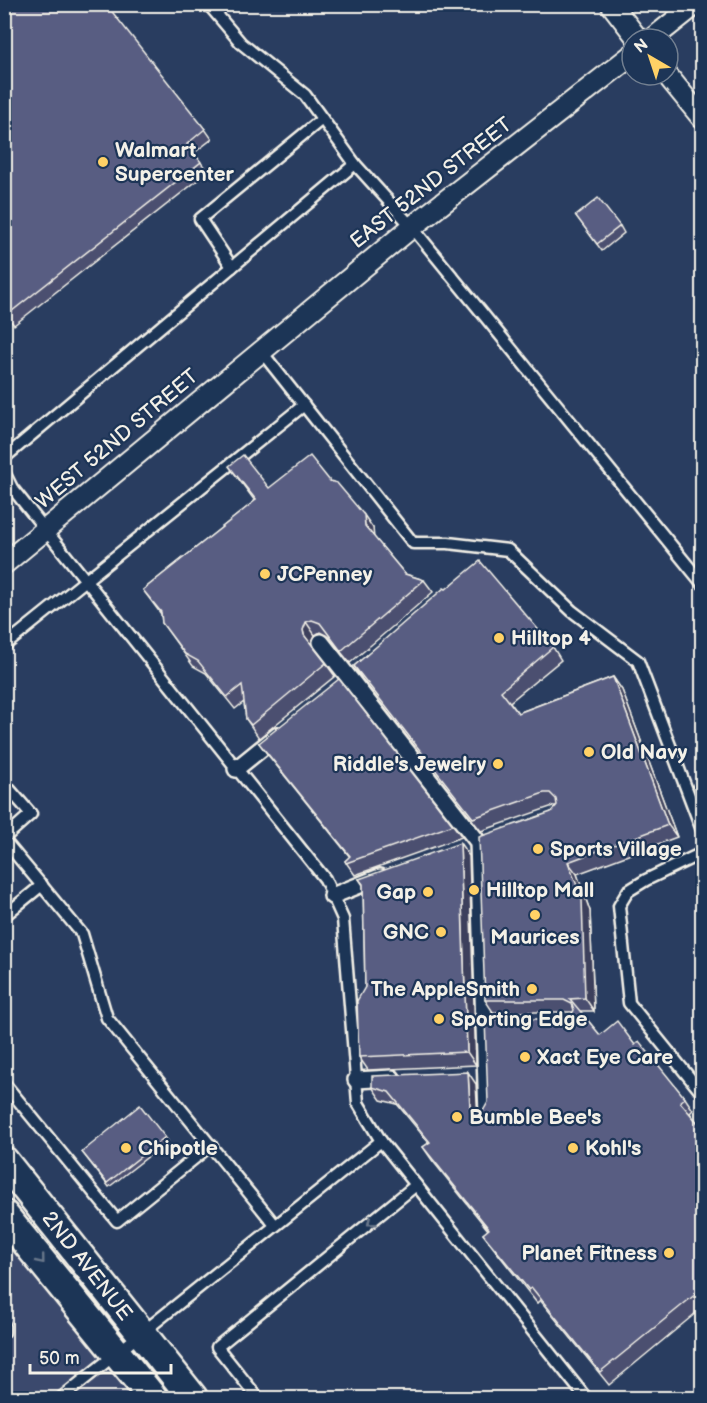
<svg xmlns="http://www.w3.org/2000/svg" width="707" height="1403" font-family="'Balsamiq Sans',sans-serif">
<rect width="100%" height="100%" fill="#293d60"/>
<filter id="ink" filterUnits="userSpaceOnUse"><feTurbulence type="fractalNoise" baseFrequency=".0167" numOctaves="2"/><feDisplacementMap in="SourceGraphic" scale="12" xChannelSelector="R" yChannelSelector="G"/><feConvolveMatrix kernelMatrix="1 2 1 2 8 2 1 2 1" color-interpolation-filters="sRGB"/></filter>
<g filter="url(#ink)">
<!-- built -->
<polygon fill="#3b4a6d" points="5,1239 133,1398 5,1398"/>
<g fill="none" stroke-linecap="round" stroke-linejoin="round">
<!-- service casing -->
<g stroke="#f4f1e8" stroke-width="15">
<g id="service">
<polyline points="208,4 241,43 305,95 355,164 412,227 702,583"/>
<polyline points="232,267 200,219 322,119"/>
<polyline points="261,351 413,543 448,543 508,550 572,611 638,661 702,830"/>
<polyline points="4,458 355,164"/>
<polyline points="4,472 12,488 325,879 343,919 358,1103 381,1141 586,1398"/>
<polyline points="4,646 304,405"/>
<polyline points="4,783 31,814 4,838"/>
<polyline points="4,840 82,934 107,1018 275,1225"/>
<polyline points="702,853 646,880 628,891 619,906 629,1003 702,1093"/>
<polyline points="4,916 42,885"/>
<polyline points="4,1083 117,1221 211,1145"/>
<polyline points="4,1325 4,1332"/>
<polyline points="61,1398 381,1141"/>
<polyline points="258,1398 217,1347 416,1185"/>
</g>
</g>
<!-- pedestrian casing -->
<g stroke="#f4f1e8" stroke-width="20">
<g id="pedestrian">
<polyline points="321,642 478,842 487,1115"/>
<polyline points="236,769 278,735"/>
<polyline points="332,896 380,877"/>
<polyline points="356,1080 392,1078"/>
</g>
</g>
<!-- minor casing -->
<g stroke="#f4f1e8" stroke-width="24">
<g id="minor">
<polyline points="611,4 638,39"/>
<polyline points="652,39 696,4"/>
<polyline points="667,75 702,118"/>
<polyline points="4,564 412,227 632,55"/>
</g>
</g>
<!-- secondary casing -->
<g stroke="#f4f1e8" stroke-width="33">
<g id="secondary">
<polyline points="4,1161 193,1398"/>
<polyline points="4,1215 153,1398"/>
</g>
</g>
<!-- service -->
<use href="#service" stroke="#1d3557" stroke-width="10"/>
<!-- pedestrian -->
<use href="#pedestrian" stroke="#1d3557" stroke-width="15"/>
<!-- minor -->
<use href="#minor" stroke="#1d3557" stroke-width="20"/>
<!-- secondary -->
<use href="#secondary" stroke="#1d3557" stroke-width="28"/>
</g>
<!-- wall -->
<g fill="#4c5070" stroke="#f4f1e8" stroke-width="1.5">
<polygon points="4,4 205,129 212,139 194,153 208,172 14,325 4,313"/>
<polygon points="576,216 620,226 624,233 602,251"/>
<polygon points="229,466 269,488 330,481 373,528 373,536 405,574 424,580 433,592 350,663 328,636 320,632 315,635 311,643 312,645 335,676 259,738 246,719 244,702 235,709 206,673 193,666 162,623 161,614 143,590 255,501"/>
<polygon points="446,589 553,647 561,660 510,702 518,713 613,677 622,690 677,837 577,874 590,911 594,1011 580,1011 600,1035 635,1045 685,1098 693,1110 690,1113 702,1128 702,1308 609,1385 540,1300 537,1303 492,1246 483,1234 488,1230 432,1160 423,1147 429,1143 397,1104 381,1100 372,1087 476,1084 478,1111 483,1111 564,1019 570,1018 573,1012 493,1012 485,1000 551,812 556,806 553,806 481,831 362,679 354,666"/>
<polygon points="259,743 453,825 462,837 355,875 345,861 350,857 268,755"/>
<polygon points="469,856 476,1065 368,1070 359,1057 365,987 363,885 359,879"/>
<polygon points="165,1137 168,1141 109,1187 82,1152"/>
</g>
<!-- shaded-wall -->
<g fill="#3e415b" stroke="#f4f1e8" stroke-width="1.5">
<polygon points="364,515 373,528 374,538 365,526"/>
<polygon points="306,622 315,635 311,643 313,648 304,635 303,630"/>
<polygon points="613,677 622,690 677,837 668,825"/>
<polygon points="460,843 469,856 476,1065 467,1052"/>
<polygon points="568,862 577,874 590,911 594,1011 585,998"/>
<polygon points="468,1072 476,1084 478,1120 470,1107"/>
</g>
<!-- building -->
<g fill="#585d82" stroke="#f4f1e8" stroke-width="1.5">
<polygon points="4,4 106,4 205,129 187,144 201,162 7,315 4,312"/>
<polygon points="598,198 620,226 597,244 576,216"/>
<polygon points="243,455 269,488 310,456 330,481 337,483 364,515 365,526 405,574 424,580 341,651 320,623 312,620 306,622 303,630 304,635 326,663 251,725 246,719 242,685 227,697 198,661 185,654 162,623 161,612 143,590 256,500 229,466"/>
<polygon points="480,561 553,647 501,691 518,713 613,677 668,825 568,862 582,899 585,998 570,999 600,1035 617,1021 635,1045 639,1041 685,1098 680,1102 702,1128 702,1289 600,1372 532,1288 529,1290 483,1234 489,1229 423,1147 430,1142 389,1092 372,1087 372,1076 468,1072 470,1107 474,1111 483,1111 488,1102 485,1019 564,1019 570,1018 574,1010 572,1004 564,1000 485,1000 479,837 551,812 557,805 556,799 550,793 544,793 473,818 354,666 444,588 446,589"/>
<polygon points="339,679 453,825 346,863 345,861 350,856 259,743"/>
<polygon points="460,843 467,1052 359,1057 357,1001 365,987 363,884 359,879"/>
<polygon points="140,1105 165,1137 107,1183 82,1152"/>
</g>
<!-- one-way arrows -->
<defs><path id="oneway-chevron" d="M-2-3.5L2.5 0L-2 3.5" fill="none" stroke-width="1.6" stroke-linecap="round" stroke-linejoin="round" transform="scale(1.5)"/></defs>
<g stroke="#68778a">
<use href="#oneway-chevron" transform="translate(371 1222) rotate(141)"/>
<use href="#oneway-chevron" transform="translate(41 1260) rotate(51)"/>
</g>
</g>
<!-- markers -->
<g fill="#ffd166" stroke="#1d3557" stroke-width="2">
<circle cx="103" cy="162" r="6"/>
<circle cx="265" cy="574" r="6"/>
<circle cx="499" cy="638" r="6"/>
<circle cx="589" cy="752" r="6"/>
<circle cx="498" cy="764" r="6"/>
<circle cx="538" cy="849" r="6"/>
<circle cx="474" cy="890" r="6"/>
<circle cx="428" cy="892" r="6"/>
<circle cx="535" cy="915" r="6"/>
<circle cx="441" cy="932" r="6"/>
<circle cx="532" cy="989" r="6"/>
<circle cx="439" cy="1019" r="6"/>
<circle cx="525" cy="1057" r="6"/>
<circle cx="457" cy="1117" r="6"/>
<circle cx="126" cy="1148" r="6"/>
<circle cx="573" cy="1148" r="6"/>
<circle cx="669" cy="1253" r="6"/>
</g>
<g text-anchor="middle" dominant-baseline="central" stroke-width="4.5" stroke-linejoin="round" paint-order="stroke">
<!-- poi labels -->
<g font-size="21" font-weight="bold" fill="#f4f1e8" stroke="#1d3557" text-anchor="start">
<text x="115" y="150">Walmart<tspan x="115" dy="24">Supercenter</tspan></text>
<text x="277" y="574">JCPenney</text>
<text x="511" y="638">Hilltop 4</text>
<text x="601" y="752">Old Navy</text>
<text x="486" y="764" text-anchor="end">Riddle's Jewelry</text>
<text x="550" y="849">Sports Village</text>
<text x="486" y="890">Hilltop Mall</text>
<text x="416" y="892" text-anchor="end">Gap</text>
<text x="429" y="932" text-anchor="end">GNC</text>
<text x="535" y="937" text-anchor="middle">Maurices</text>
<text x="520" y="989" text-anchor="end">The AppleSmith</text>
<text x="451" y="1019">Sporting Edge</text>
<text x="537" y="1057">Xact Eye Care</text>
<text x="469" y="1117">Bumble Bee's</text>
<text x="138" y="1148">Chipotle</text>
<text x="585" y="1148">Kohl's</text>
<text x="657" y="1253" text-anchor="end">Planet Fitness</text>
</g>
<!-- street labels -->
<g font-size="21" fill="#f4f1e8" stroke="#1d3557">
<text transform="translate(431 183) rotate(-38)">EAST 52ND STREET</text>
<text transform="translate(117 439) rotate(-40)">WEST 52ND STREET</text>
<text transform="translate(87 1266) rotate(52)">2ND AVENUE</text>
</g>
</g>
<!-- margin -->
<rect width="707" height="1403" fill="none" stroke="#1d3557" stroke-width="24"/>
<rect x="12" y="12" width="683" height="1379" fill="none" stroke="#f4f1e8" stroke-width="2" filter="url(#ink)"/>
<!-- north arrow -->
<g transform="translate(650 57) rotate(321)"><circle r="28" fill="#1d3557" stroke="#738091" stroke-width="1.5"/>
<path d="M0-4.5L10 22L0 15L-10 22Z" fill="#ffd166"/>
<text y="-9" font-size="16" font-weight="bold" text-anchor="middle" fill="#f4f1e8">N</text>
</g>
<!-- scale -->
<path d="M30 1364v9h141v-9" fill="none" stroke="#f4f1e8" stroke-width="3"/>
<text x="39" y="1364" font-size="18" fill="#f4f1e8" stroke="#1d3557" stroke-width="4.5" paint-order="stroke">50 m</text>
</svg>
